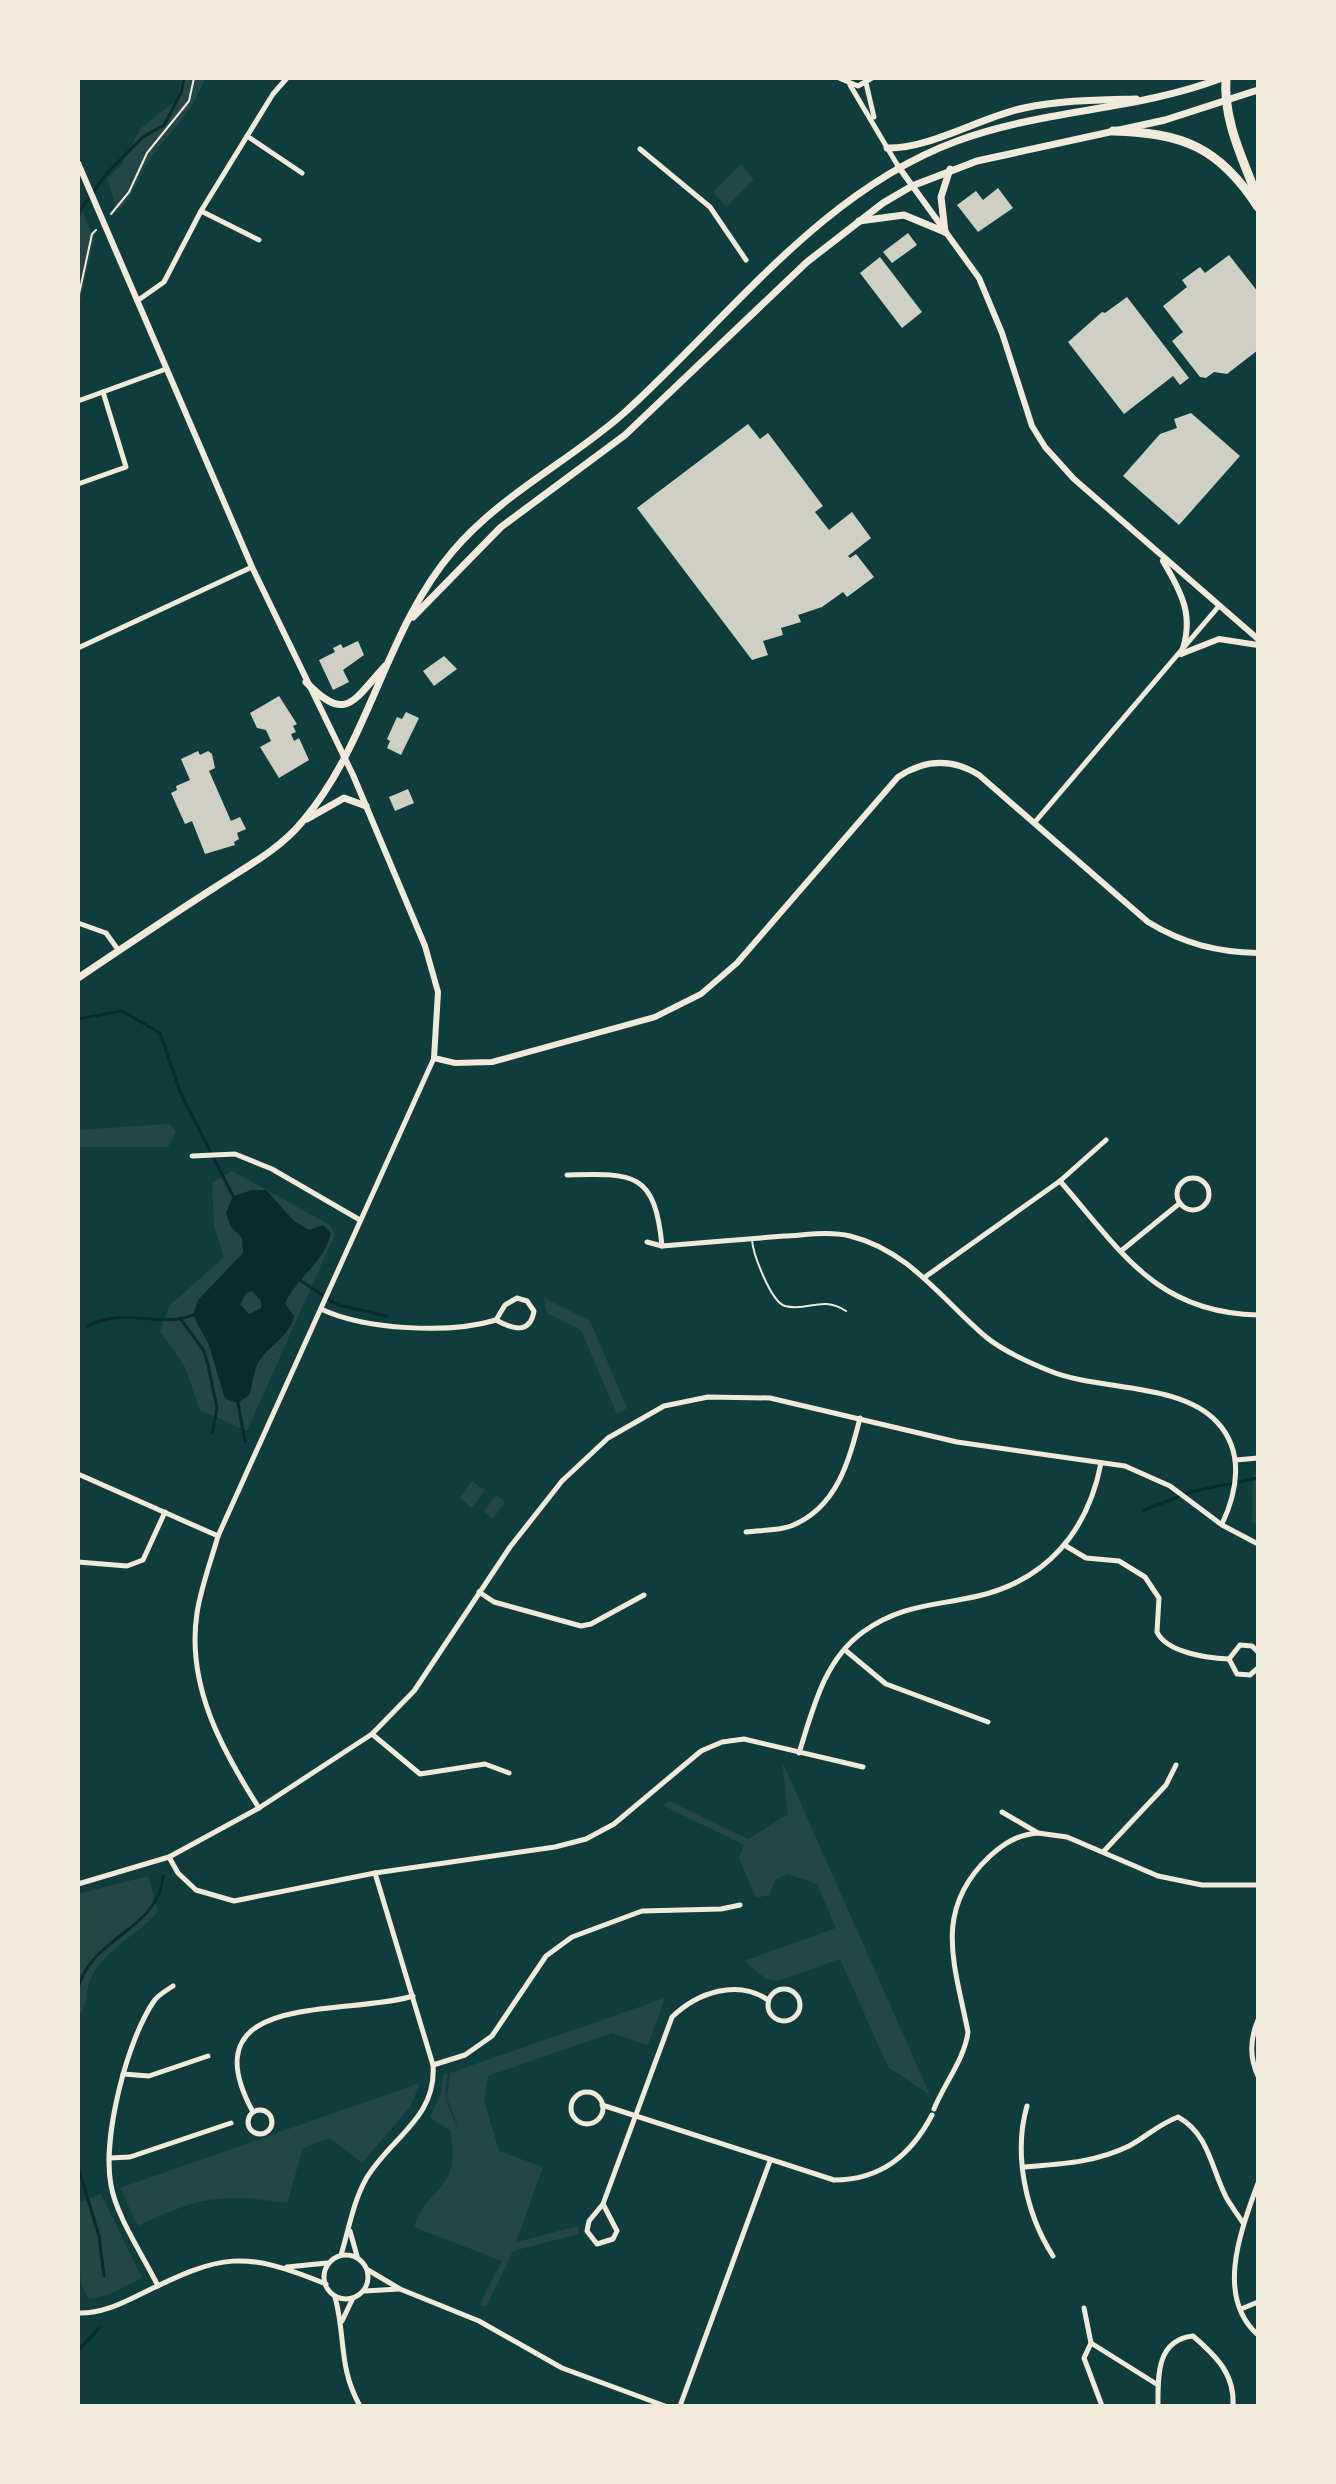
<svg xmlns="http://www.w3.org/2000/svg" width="1336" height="2484" font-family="'Exo 2',sans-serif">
<rect width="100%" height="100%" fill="#0f3d3e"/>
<!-- green -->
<g fill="#244646">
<path d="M181,78H205C196,107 173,129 155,152C140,171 136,194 118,212L107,179L121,165L141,128L178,99Z"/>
<polygon points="741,165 754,179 726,207 713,192"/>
<polygon points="82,210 94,239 78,310 78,225"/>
<polygon points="169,1124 176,1132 168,1147 78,1147 78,1130"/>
<polygon points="232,1171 330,1225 335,1234 247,1431 200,1410 185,1367 160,1331 169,1306 224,1257 214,1226 212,1183"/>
<polygon points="544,1298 590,1321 627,1408 617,1414 581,1330 547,1313"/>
<polygon points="1258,1474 1258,1525 1252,1522 1253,1475"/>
<polygon points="472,1481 485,1490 472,1508 460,1498"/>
<polygon points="496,1495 505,1502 493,1519 484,1512"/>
<polygon points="782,1761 930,2095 888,2067 840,1959 778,1981 766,1979 744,1961 836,1928 817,1884 788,1874 776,1879 769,1895 756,1898 739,1858 744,1845 662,1805 669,1801 748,1839 788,1814"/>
<path d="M148,1876L158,1911C139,1935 103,1949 90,1980C85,1993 89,2005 78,2015V1894Z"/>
<path d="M665,1998L648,2045L612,2033L488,2076L484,2100L499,2151L543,2167L516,2242L578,2226L579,2234L513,2251L486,2307L480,2304L502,2261L414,2227C429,2181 462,2194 450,2131L430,2117L441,2094L443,2075L448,2073C440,2097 451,2112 461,2133L447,2098L450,2073Z"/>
<path d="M420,2083L410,2107L362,2163L330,2138L303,2148L287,2203C221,2193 198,2197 138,2226L120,2188Z"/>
<path d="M101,2194L142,2278L108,2295L90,2299C74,2288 78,2223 78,2203Z"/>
</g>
<!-- water -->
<path fill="#0a2a2b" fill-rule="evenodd" d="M252,1190H266L294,1221L309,1230L323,1225L331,1233C325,1261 297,1278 285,1303L294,1316C290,1337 267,1346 258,1363C253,1372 253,1385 249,1395L238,1403L225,1399L209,1345L193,1315L198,1300L243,1253L242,1238L231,1227L226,1213L233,1196ZM252,1291L261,1301V1308L249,1314L240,1304L246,1293Z"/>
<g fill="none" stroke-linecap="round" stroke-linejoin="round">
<!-- stream -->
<g stroke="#0a2a2b" stroke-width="3">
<polyline points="78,213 107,173 143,137 164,125 181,93 184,78"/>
<polyline points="78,1019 122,1011 160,1033 181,1094 233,1196"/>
<polyline points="301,1281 338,1305 387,1316"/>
<polyline points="180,1318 204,1351 208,1365 217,1408 212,1433"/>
<path d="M88,1326C124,1306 161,1329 193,1315"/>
<polyline points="238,1403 245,1441"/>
<polyline points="1144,1510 1194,1491 1258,1478"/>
<path d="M78,1988C93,1935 158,1931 163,1876"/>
<polyline points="78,2167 99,2236 104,2276"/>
<polyline points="78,2351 99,2328"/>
</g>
</g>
<!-- building -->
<g fill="#cfcfc3">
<polygon points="998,188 1013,208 978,232 957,205 976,191 983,200"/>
<polygon points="908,233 917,245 892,263 883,252"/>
<polygon points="1229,255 1258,292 1258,350 1227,374 1214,372 1206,378 1200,377 1172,341 1183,332 1163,306 1187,287 1182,280 1200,267 1205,273"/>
<polygon points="880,257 922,312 902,328 860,273"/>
<polygon points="1127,297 1189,378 1180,385 1173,376 1124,414 1068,342 1102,312 1105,313"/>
<polygon points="1191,413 1240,456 1179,525 1123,476 1160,434 1177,428 1174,419"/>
<polygon points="748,424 760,439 768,433 823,506 815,512 829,530 852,512 871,538 848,556 850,558 856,554 874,577 847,597 843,592 822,607 798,615 801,622 781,628 783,635 763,641 768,655 752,660 637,508"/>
<polygon points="358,641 364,655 343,670 349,682 333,690 319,660 335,652 333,648 341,644 343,648"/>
<polygon points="444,656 457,669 434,686 423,671"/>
<polygon points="279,696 297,724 293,726 296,732 291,734 294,741 299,738 309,760 279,778 260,747 271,741 266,730 257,728 250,713"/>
<polygon points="406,712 419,718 401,755 387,748 390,741 387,739 397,717 402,719"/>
<polygon points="198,751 200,755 208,751 212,754 215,768 209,771 231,821 240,817 246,829 237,833 239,839 234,842 235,845 205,854 192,821 185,824 171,793 177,790 176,786 190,780 181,759"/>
<polygon points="408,789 414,803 395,811 389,797"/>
</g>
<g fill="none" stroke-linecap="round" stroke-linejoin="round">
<!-- path -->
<g stroke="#f1e9da" stroke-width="2">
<polyline points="111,214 129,192 147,153 189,101 194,78"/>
<polyline points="78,299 92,234 96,230"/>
</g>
<!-- service -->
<path stroke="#f1e9da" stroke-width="2" d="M752,1240C753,1254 771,1302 785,1306C809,1312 821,1295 846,1311"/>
<!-- minor -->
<g stroke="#f1e9da" stroke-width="5">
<polyline points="839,78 858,86 872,78"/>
<polyline points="866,83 874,117"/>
<polyline points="850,85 898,166"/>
<polyline points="247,136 302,173"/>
<polyline points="640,149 710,207 746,260"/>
<polyline points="201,211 259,240"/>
<polyline points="137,301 164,282 201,211 273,94 287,78"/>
<polyline points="78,401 166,369"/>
<polyline points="78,484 126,467 103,392"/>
<polyline points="78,648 252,567"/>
<polyline points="1035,822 1219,606"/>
<polyline points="78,923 106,933 119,951"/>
<polyline points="192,1156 235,1154 272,1169 360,1220"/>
<path d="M567,1175C634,1173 655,1172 662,1246"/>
<circle cx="1193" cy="1194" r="16"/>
<path d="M1060,1181C1121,1251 1156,1313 1258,1315"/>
<path d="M647,1242L662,1246C703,1243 743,1239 784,1236C806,1235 829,1231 850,1236C910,1251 941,1299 986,1337C1002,1350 1030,1363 1050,1371C1098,1391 1180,1382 1217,1422C1245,1452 1237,1492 1222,1524"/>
<polyline points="1121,1251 1180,1203"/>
<polyline points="925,1277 1060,1181 1106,1140"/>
<path d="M321,1309C365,1330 450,1334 496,1320L505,1305L517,1298L527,1301L534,1311C530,1335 512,1329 496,1320"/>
<polyline points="1236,1460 1258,1458"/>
<polyline points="78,1474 218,1536"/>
<path d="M746,1532C760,1530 778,1531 791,1526C837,1508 849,1461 860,1418"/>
<path d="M1066,1546L1086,1558L1119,1561L1145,1577L1159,1598L1157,1632C1167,1653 1208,1658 1229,1659"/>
<polyline points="78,1562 127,1566 143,1560 165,1512"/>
<polyline points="479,1592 494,1602 581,1626 591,1624 644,1595"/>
<polyline points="845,1650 886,1684 988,1722"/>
<polyline points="1258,1652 1252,1646 1240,1645 1229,1659 1237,1674 1250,1675 1258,1668"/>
<polyline points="372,1734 420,1774 485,1764 509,1773"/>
<path d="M799,1753C813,1709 824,1660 863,1632C902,1604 935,1606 978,1596C1047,1580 1088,1531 1101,1463"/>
<path d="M259,1808C222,1750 186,1685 197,1613C201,1587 211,1561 218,1536L434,1058"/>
<polyline points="1002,1812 1038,1833 1067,1837 1158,1876 1202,1885 1258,1885"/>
<polyline points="1104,1851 1166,1785 1176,1765"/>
<polyline points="169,1857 178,1873 196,1890 234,1901 375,1873 555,1847 586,1839 614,1824 701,1751 722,1742 744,1739 863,1767"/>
<polyline points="78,1884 169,1857 259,1808 372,1734 414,1691 510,1547 562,1481 608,1438 664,1406 708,1397 770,1398 957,1442 1125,1466 1170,1486 1222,1525 1258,1544"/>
<circle cx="784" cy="2005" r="16"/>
<path d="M1258,2020C1250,2039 1249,2057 1258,2076"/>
<polyline points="433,2065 465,2055 492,2036 546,1956 572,1937 642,1911 721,1909 740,1905"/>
<polyline points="123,2074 149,2076 208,2056"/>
<circle cx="587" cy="2108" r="16"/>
<path d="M602,2105L834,2180C881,2180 911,2155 932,2115"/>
<path d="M1027,2106C1013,2154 1026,2214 1053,2256"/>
<path d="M934,2109C944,2084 965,2058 968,2032C955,1965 932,1911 989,1857C1004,1843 1017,1835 1038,1833"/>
<circle cx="260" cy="2122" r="12"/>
<path d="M253,2112C186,1989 347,2017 413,1996"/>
<polyline points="110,2158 130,2157 231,2123"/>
<path d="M1023,2167C1060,2164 1094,2163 1129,2146C1146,2137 1159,2124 1178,2117C1209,2134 1211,2168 1226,2197C1231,2206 1238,2215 1243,2223"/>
<path d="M1258,2183C1242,2228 1214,2296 1258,2335"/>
<path d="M603,2204L617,2231L613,2239L597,2244L587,2231L589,2221L603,2204L672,2017C698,1992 738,1979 768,2000"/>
<polyline points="350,2231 357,2256"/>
<circle cx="346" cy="2277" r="22"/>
<path d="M341,2255C349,2229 353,2202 366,2179C390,2138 437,2118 433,2065L375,1873"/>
<polyline points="287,2267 327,2263"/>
<polyline points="368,2270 400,2289 479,2321 562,2368 665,2406"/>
<path d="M158,2286C144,2257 116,2216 111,2185C102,2138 127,2040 154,2001C158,1995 167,1990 173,1986"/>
<polyline points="365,2291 399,2289"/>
<path d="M335,2297C346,2337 338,2367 360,2406"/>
<polyline points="1084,2308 1091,2343"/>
<polyline points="1241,2309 1258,2302"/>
<path d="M78,2313C102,2314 122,2303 143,2293C222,2254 243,2250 326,2284"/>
<polyline points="342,2321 353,2298"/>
<polyline points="680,2406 770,2161"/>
<polyline points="1102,2406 1084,2358 1091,2343 1158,2385"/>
<path d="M1158,2406C1158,2377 1156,2340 1193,2336C1216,2356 1235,2374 1233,2406"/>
</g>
<!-- tertiary -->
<g stroke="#f1e9da" stroke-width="6">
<path d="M78,163L252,567L353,775L425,946L438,992L434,1058L455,1063L492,1062L655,1017L701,994L737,963L898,777C925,759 952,758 979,775L1148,922C1184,944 1217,952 1258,953"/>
<polyline points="898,166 979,278 1002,333 1032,426 1045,447 1074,479 1258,639"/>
<path d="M1163,561C1182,593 1195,617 1181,654"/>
<polyline points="1181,654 1219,639 1258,645"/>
</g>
<!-- secondary -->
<g stroke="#f1e9da" stroke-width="7">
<path d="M887,148C930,149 981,117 1024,108C1061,100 1099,100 1136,99"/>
<polyline points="859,221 904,215 945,232"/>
<polyline points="945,232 941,197 950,169"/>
<polyline points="413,617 501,527 625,435 807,262 883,203 912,186 977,161 1165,120 1258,90"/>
<path d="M306,682C346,724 353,701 385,666"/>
<polyline points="307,819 344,798 366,806"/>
<path d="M78,978C124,947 170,916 217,886C246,867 280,849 302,822C370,743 385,630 453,551C500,495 570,461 624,413C729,318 821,191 957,141C1043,109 1136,111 1222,78"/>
</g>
<!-- motorway -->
<g stroke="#f1e9da" stroke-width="9">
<path d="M1226,78C1223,121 1243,159 1258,199"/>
<path d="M1113,131C1183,133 1219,147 1258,207"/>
</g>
</g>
<!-- border -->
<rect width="1336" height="2484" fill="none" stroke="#f1e9da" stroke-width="160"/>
</svg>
